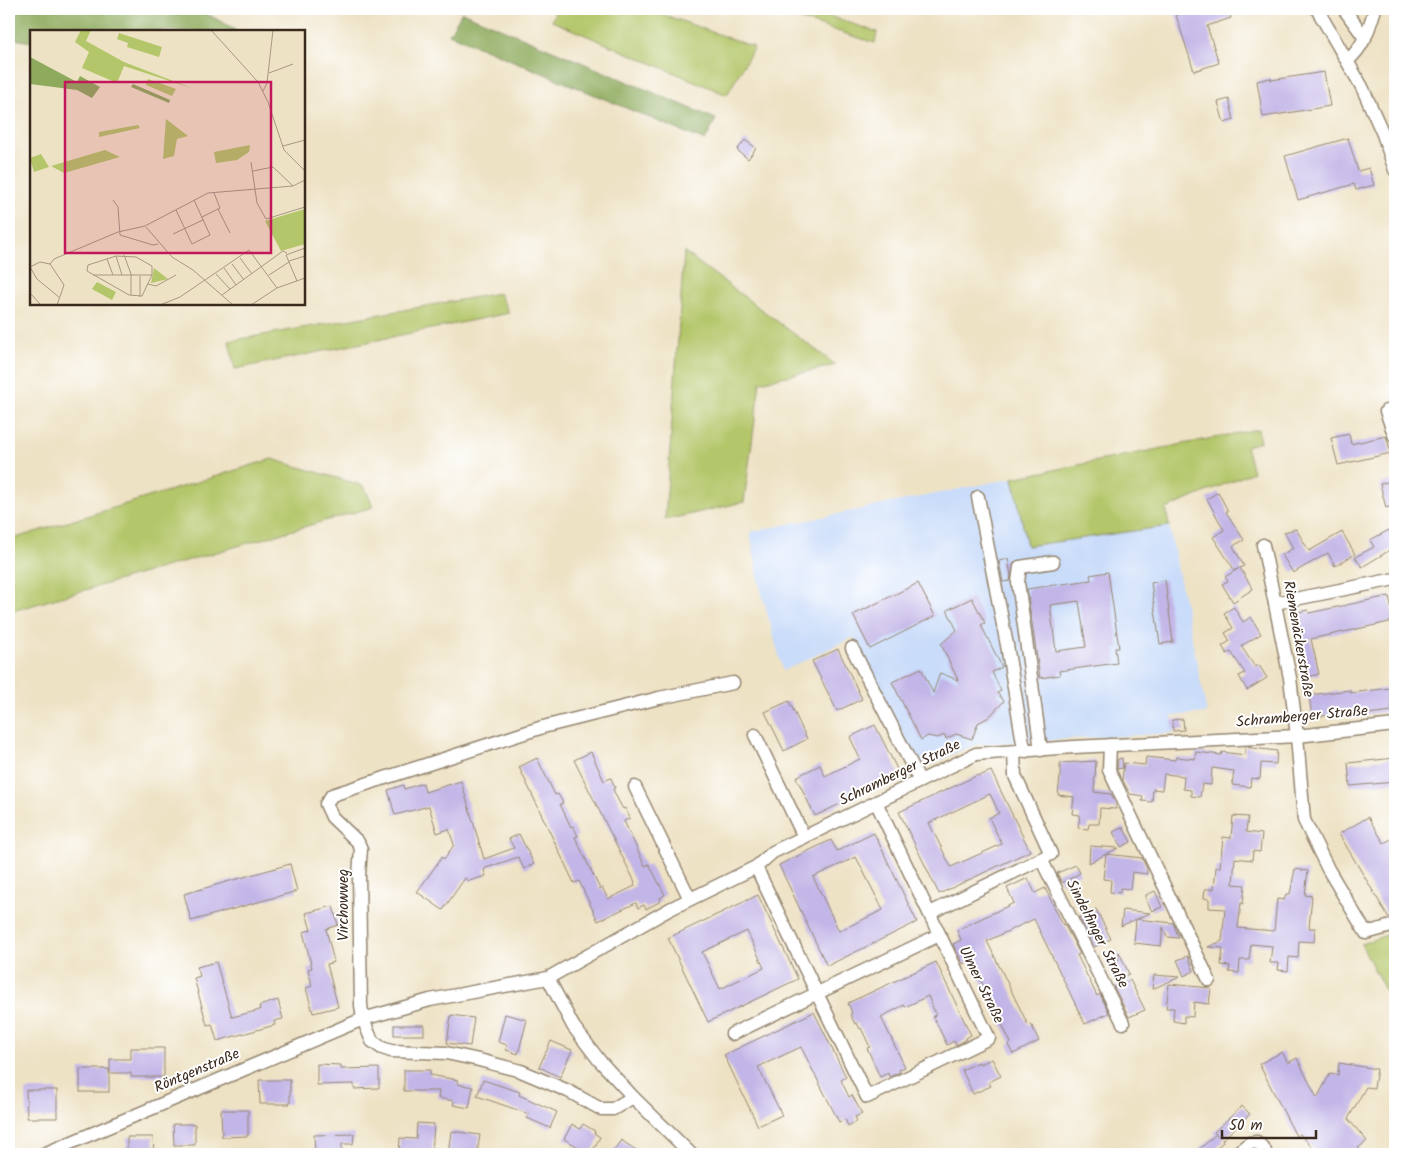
<svg xmlns="http://www.w3.org/2000/svg" width="1404" height="1163" font-family="Kalam,sans-serif">
<rect width="100%" height="100%" fill="#fff"/>
<filter id="ink" filterUnits="userSpaceOnUse"><feTurbulence type="fractalNoise" baseFrequency=".02" numOctaves="2"/><feDisplacementMap in="SourceGraphic" scale="10" xChannelSelector="R" yChannelSelector="G"/><feConvolveMatrix kernelMatrix="1 2 1 2 8 2 1 2 1" color-interpolation-filters="sRGB"/></filter>
<filter id="wash" filterUnits="userSpaceOnUse"><feTurbulence type="fractalNoise" baseFrequency=".0096" numOctaves="4" result="noise"/><feDisplacementMap in="SourceGraphic" scale="20" xChannelSelector="R" yChannelSelector="G"/><feGaussianBlur stdDeviation="1.12" result="paint"/><feColorMatrix in="noise" values="0 0 0 0 0 0 0 0 0 0 0 0 0 0 0 0 0 1.4 0 .05"/><feComposite in="paint" operator="in"/></filter>
<g filter="url(#wash)">
<rect width="100%" height="100%" fill="#eee2c4"/>
<!-- built -->
<polygon fill="#c9dcf9" points="1013,478 1028,546 1169,526 1207,713 1172,716 1174,733 979,744 964,749 930,765 928,761 916,767 853,637 783,671 760,587 750,532"/>
<!-- green -->
<g fill="#b3c669" stroke="#777844">
<polygon points="556,9 648,9 754,47 727,95 552,21"/>
<polygon points="767,9 808,9 877,32 875,43"/>
<polygon points="684,252 836,365 760,382 744,502 665,520"/>
<polygon points="499,293 509,313 235,369 229,341"/>
<polygon points="1258,429 1260,442 1246,446 1253,472 1166,509 1169,526 1027,546 1013,478"/>
<polygon points="272,459 364,486 373,507 9,612 9,540"/>
<polygon points="1395,932 1395,1009 1361,944"/>
</g>
<!-- forest -->
<g fill="#8eab5d" stroke="#646a3e">
<polygon points="9,9 198,9 235,29 234,31 31,31 31,42 9,38"/>
<polygon points="462,12 716,119 705,141 449,34"/>
</g>
<g id="blocks">
<!-- building -->
<g fill="#c2b5e7" fill-rule="evenodd">
<polygon points="1174,9 1228,9 1231,18 1207,26 1219,63 1194,71"/>
<polygon points="1324,72 1330,106 1263,117 1257,81 1271,78 1271,80"/>
<polygon points="1229,99 1234,120 1224,123 1218,102"/>
<polygon points="1348,138 1358,171 1369,168 1374,185 1356,190 1354,184 1298,200 1285,156"/>
<polygon points="745,140 756,148 748,159 737,150"/>
<polygon points="1349,434 1351,444 1386,436 1391,453 1338,465 1331,438"/>
<polygon points="1391,481 1395,481 1395,505 1386,508 1380,484"/>
<polygon points="1218,492 1228,511 1226,512 1244,540 1233,546 1244,566 1240,568 1253,589 1233,602 1222,584 1228,581 1225,577 1239,568 1235,571 1213,537 1224,530 1207,499"/>
<polygon points="1296,529 1309,551 1342,532 1355,554 1335,566 1328,553 1293,573 1282,555 1293,548 1284,532"/>
<polygon points="1389,530 1395,541 1395,547 1362,567 1355,557 1374,547 1370,540"/>
<polygon points="1008,559 1011,575 1010,581 1003,582 999,561"/>
<path d="M1108,572L1119,648H1115L1117,663L1059,671L1060,675L1040,678L1027,589L1091,580L1090,575ZM1079,601L1086,647L1056,651L1050,605Z"/>
<polygon points="1165,580 1173,642 1160,644 1151,583"/>
<polygon points="918,583 935,616 870,649 853,615"/>
<polygon points="1389,596 1394,621 1311,639 1319,674 1307,677 1294,613 1308,610 1309,613"/>
<polygon points="972,598 985,623 981,625 1002,667 992,672 1001,691 997,693 1004,701 989,717 978,723 972,739 956,734 946,739 945,735 937,738 928,736 921,740 892,682 921,668 933,693 940,673 958,680 941,644 957,630 947,610"/>
<polygon points="1234,607 1243,622 1251,617 1261,634 1241,646 1255,667 1259,665 1267,678 1247,690 1239,676 1245,673 1231,652 1227,654 1222,646 1230,641 1225,633 1233,628 1224,613"/>
<polygon points="838,649 862,699 837,711 812,661"/>
<polygon points="1390,688 1392,711 1351,716 1351,713 1312,717 1309,695 1350,690 1350,693"/>
<polygon points="789,701 807,739 784,751 765,712"/>
<polygon points="1183,719 1184,730 1173,731 1172,720"/>
<polygon points="875,725 900,775 815,816 796,777 820,765 825,776 860,759 850,737"/>
<polygon points="1245,747 1277,751 1276,764 1261,763 1260,779 1251,778 1250,787 1232,785 1234,771 1212,768 1211,785 1202,784 1200,797 1191,796 1191,790 1183,789 1184,776 1164,774 1162,790 1153,789 1152,802 1142,801 1143,796 1130,794 1122,779 1124,763 1145,765 1146,757 1175,760 1176,757 1195,759 1196,752 1221,755 1222,752 1245,755"/>
<polygon points="591,752 604,781 611,778 615,788 613,789 618,800 623,809 625,808 630,818 624,821 645,866 649,864 665,895 660,898 661,901 646,909 644,905 638,908 636,903 598,921 579,881 574,883 519,767 537,758 555,795 558,794 563,803 560,804 571,827 573,826 578,836 575,837 600,889 602,887 608,899 635,886 634,883 635,882 574,760"/>
<polygon points="1122,758 1123,768 1117,769 1118,759"/>
<polygon points="1395,758 1395,782 1350,786 1348,763"/>
<polygon points="1096,761 1094,792 1111,794 1116,804 1116,809 1100,808 1099,824 1089,824 1088,829 1078,828 1080,815 1072,814 1074,797 1058,795 1060,777 1060,763"/>
<path d="M991,771L1030,851L939,894L899,812L978,775L979,776ZM990,794L999,813L989,818L1002,844L951,867L929,823Z"/>
<polygon points="461,781 484,859 514,848 509,839 519,834 534,864 524,869 518,857 486,868 484,870 486,876 469,881 465,878 443,910 417,892 442,857 444,859 454,845 449,829 437,833 429,806 395,815 388,790 403,785 404,789 423,783 425,792"/>
<polygon points="1233,816 1248,817 1246,832 1262,834 1260,852 1253,851 1252,860 1235,858 1233,884 1245,885 1243,904 1241,903 1238,928 1274,931 1277,899 1284,900 1286,894 1290,894 1295,869 1308,871 1305,895 1312,896 1309,928 1315,928 1314,942 1299,941 1298,958 1289,957 1288,971 1278,970 1279,963 1270,963 1272,946 1251,944 1249,960 1240,960 1239,973 1229,972 1230,966 1221,965 1223,948 1208,947 1222,941 1225,909 1209,908 1209,899 1204,898 1205,889 1214,889 1216,867 1220,867 1223,837 1231,838"/>
<polygon points="1368,817 1384,843 1395,837 1395,917 1389,918 1339,834"/>
<polygon points="1123,827 1131,842 1121,847 1113,832"/>
<path d="M874,833L917,922L827,966L779,865L831,840L837,851ZM856,857L883,910L839,931L813,877Z"/>
<polygon points="1090,846 1118,848 1089,863"/>
<polygon points="1106,854 1142,858 1147,869 1147,874 1132,872 1130,889 1120,888 1120,893 1110,892 1111,880 1103,879"/>
<polygon points="290,864 297,891 191,921 184,894"/>
<polygon points="1076,865 1080,873 1062,883 1057,873"/>
<polygon points="1028,878 1035,893 1045,888 1063,925 1064,924 1080,954 1077,955 1097,996 1100,994 1109,1013 1085,1024 1034,919 987,941 1028,1025 1031,1024 1039,1041 1013,1054 1008,1045 1011,1043 971,960 963,964 953,944 961,940 957,930 1014,903 1007,888"/>
<polygon points="1155,891 1162,907 1152,911 1146,900 1146,895"/>
<path d="M758,895L798,979L708,1022L668,938ZM747,931L764,968L720,989L702,952Z"/>
<polygon points="333,906 338,925 326,929 334,962 327,964 338,1007 313,1013 306,988 312,986 308,969 312,968 303,932 311,930 306,913"/>
<polygon points="1096,909 1111,939 1094,947 1079,917"/>
<polygon points="1123,910 1150,913 1137,919 1173,923 1179,938 1167,937 1163,927 1161,946 1134,943 1136,919 1121,926"/>
<polygon points="1119,952 1129,974 1120,978 1117,971"/>
<polygon points="1188,956 1194,971 1184,976 1177,960"/>
<polygon points="216,962 232,1017 260,1010 259,1006 278,1000 283,1019 274,1021 275,1025 217,1041 212,1024 207,1025 194,978 200,976 197,967"/>
<polygon points="936,962 971,1035 966,1038 966,1040 956,1045 954,1041 947,1045 933,1016 936,1015 928,996 905,1007 904,1005 881,1017 905,1067 899,1070 900,1072 889,1077 888,1073 880,1077 867,1048 870,1047 861,1028 860,1029 857,1023 855,1024 850,1014 852,1013 848,1003"/>
<polygon points="1154,975 1180,977 1152,989"/>
<polygon points="1130,980 1145,1010 1129,1017 1114,987"/>
<polygon points="1169,984 1211,988 1209,1004 1194,1002 1193,1017 1184,1016 1184,1023 1173,1021 1174,1008 1166,1008"/>
<polygon points="814,1012 846,1077 841,1080 849,1097 852,1095 862,1114 855,1117 857,1121 848,1126 845,1119 839,1122 801,1047 758,1067 782,1115 758,1126 724,1055"/>
<polygon points="505,1014 527,1020 518,1054 506,1050 507,1045 498,1042"/>
<polygon points="451,1015 474,1018 470,1046 447,1043"/>
<rect x="394" y="1025" width="30" height="10"/>
<polygon points="551,1041 572,1050 560,1077 539,1067"/>
<polygon points="131,1048 164,1048 164,1077 131,1077 131,1073 110,1073 110,1059 131,1059"/>
<polygon points="1282,1052 1288,1063 1297,1058 1317,1098 1330,1074 1338,1075 1339,1063 1377,1069 1374,1088 1366,1087 1348,1119 1367,1141 1358,1148 1364,1154 1318,1154 1300,1134 1296,1136 1259,1064"/>
<polygon points="992,1059 1001,1076 989,1082 991,1086 973,1094 962,1070 979,1062 980,1064"/>
<polygon points="317,1064 341,1065 341,1069 379,1068 379,1088 354,1089 354,1084 317,1085"/>
<rect x="80" y="1069" width="29" height="23"/>
<polygon points="404,1070 430,1070 430,1075 458,1080 457,1084 473,1087 469,1108 453,1105 454,1101 438,1098 439,1091 404,1091"/>
<polygon points="259,1080 290,1080 290,1104 260,1104"/>
<polygon points="483,1080 520,1092 519,1095 557,1112 550,1128 527,1118 529,1114 477,1096"/>
<polygon points="26,1090 57,1090 57,1118 27,1118"/>
<polygon points="1242,1106 1250,1114 1222,1140 1223,1142 1210,1154 1194,1154 1216,1134 1219,1137 1214,1132"/>
<polygon points="221,1110 248,1110 248,1136 222,1137"/>
<polygon points="417,1123 434,1124 432,1154 399,1154 400,1138 416,1139"/>
<polygon points="173,1124 195,1124 195,1145 174,1145"/>
<polygon points="572,1124 580,1129 583,1124 595,1131 594,1133 600,1137 591,1154 564,1139"/>
<polygon points="451,1131 480,1135 477,1154 448,1154"/>
<polygon points="354,1134 353,1144 342,1144 342,1154 315,1154 314,1135"/>
<polygon points="127,1137 153,1137 154,1154 127,1154"/>
<polygon points="621,1140 642,1154 611,1154"/>
</g>
</g>
</g>
<g filter="url(#ink)">
<use href="#blocks" fill-opacity="0" stroke="#948671" stroke-width="1"/>
<g fill="none" stroke-linecap="round" stroke-linejoin="round">
<!-- minor casing -->
<g stroke="#948671" stroke-width="15">
<g id="minor">
<polyline points="1317,9 1362,87 1383,134 1395,170"/>
<polyline points="1344,9 1365,38"/>
<path d="M1348,60C1364,47 1369,28 1375,9"/>
<polyline points="1386,411 1395,437"/>
<polyline points="978,497 1007,645 1023,743 1026,751"/>
<polyline points="1263,545 1290,678 1297,736 1304,820 1328,869 1366,933 1395,925"/>
<polyline points="1275,603 1395,579"/>
<polyline points="852,648 920,781"/>
<polyline points="755,735 804,837"/>
<polyline points="1110,745 1109,770 1209,980"/>
<polyline points="1041,750 1018,582 1020,567 1053,562"/>
<polyline points="635,787 690,899"/>
<polyline points="1041,859 1123,1023"/>
<polyline points="756,867 867,1097 989,1038 876,802"/>
<polyline points="930,913 1051,854 1015,776 1014,752"/>
<polyline points="548,978 573,1026 599,1060 633,1097 691,1154"/>
<polyline points="732,1034 939,935"/>
<polyline points="633,1097 613,1109 601,1109 568,1091 521,1071 479,1060 446,1053 391,1051 382,1048 372,1041 363,1019 361,1005 359,875 361,849 358,842 332,817 326,804 332,795 543,727 659,698 733,683"/>
<polyline points="44,1154 363,1019 430,1000 548,978 670,909 756,867 773,852 976,754 1074,747 1297,736 1395,725"/>
<polyline points="1235,1154 1250,1143 1257,1142 1264,1149 1266,1154"/>
</g>
</g>
<!-- minor -->
<use href="#minor" stroke="#fff" stroke-width="12"/>
</g>
</g>
<g text-anchor="middle" dominant-baseline="central" stroke-width="4" stroke-linejoin="round" paint-order="stroke">
<!-- street labels -->
<g font-size="15" fill="#3b2a1e" stroke="#fff">
<text transform="translate(1298 639) rotate(80)">Riemenäckerstraße</text>
<text transform="translate(1302 717) rotate(-5)">Schramberger Straße</text>
<text transform="translate(900 773) rotate(-26)">Schramberger Straße</text>
<text transform="translate(344 905) rotate(-90)">Virchowweg</text>
<text transform="translate(1097 934) rotate(63)">Sindelfinger Straße</text>
<text transform="translate(981 985) rotate(64)">Ulmer Straße</text>
<text transform="translate(197 1071) rotate(-23)">Röntgenstraße</text>
</g>
</g>
<!-- overview -->
<g transform="translate(30 30)">
<rect width="275" height="275" fill="#eee2c4"/>
<path d="M51,0H61L56,11L94,32L164,59L94,36L87,53L52,38L59,22L45,12ZM89,3L132,17L129,27L97,17L98,13L87,9ZM118,49L146,59L142,66L116,55ZM136,89L158,106L147,109L144,126L133,129ZM108,95L110,98L69,107V102ZM220,115L219,122L207,130L186,133L184,122ZM75,120L90,127L34,143L21,136ZM11,124L19,137L4,142L0,128ZM275,179V214L251,221L235,191ZM124,238L138,249L121,253ZM67,252L86,262L82,270L62,259Z" fill="#b3c669"/>
<path d="M0,27L47,52L50,46L70,57L62,68L47,60L0,54ZM103,54L140,70L139,73L101,57Z" fill="#8eab5d"/>
<path fill="none" stroke="#a69882" stroke-width="1" d="M181,0L228,52L238,72L254,120L275,141M239,43L263,34M233,61L237,53L243,0M253,116L275,110M221,132L227,173L236,189L275,177M223,141L243,137L263,156M83,170L88,177L90,205L123,215L128,214M188,179L200,203M146,180L162,214L180,205L164,170M172,187L190,178L184,163M116,197L142,227L163,240L203,275M143,204L173,190M94,225L101,244V265M86,226L106,227L122,236V245L112,266L99,265L57,241L58,235ZM86,226L92,245M210,228L222,244M77,229L83,245M259,231L275,226M20,234L24,229L88,202L115,196L178,163L263,156L275,150M20,234L34,255L27,275M202,234L214,250M0,237L7,249L30,268M0,237L10,232L20,234M194,238L206,255M186,244L200,259M63,245H122M239,245L259,232M110,246V267M267,251L256,225L275,218M118,254L126,256L146,245M0,263L11,275M192,265L253,221L257,223M130,275L150,267L219,220L247,258M221,275L247,258L275,248"/>
<path fill="#c2185b" fill-opacity="0.15" stroke="#c2185b" stroke-width="2.5" d="M35,52H241V223H35Z"/>
<rect width="275" height="275" fill="none" stroke="#3b2a1e" stroke-width="2.5"/>
</g>
<!-- margin -->
<rect width="1404" height="1163" fill="none" stroke="#fff" stroke-width="30"/>
<!-- scale -->
<path d="M1222 1130v8h94v-8" fill="none" stroke="#3b2a1e" stroke-width="2.5"/>
<text x="1229" y="1130" font-size="15" fill="#3b2a1e" stroke="#ffffff" stroke-width="4" paint-order="stroke">50 m</text>
</svg>
